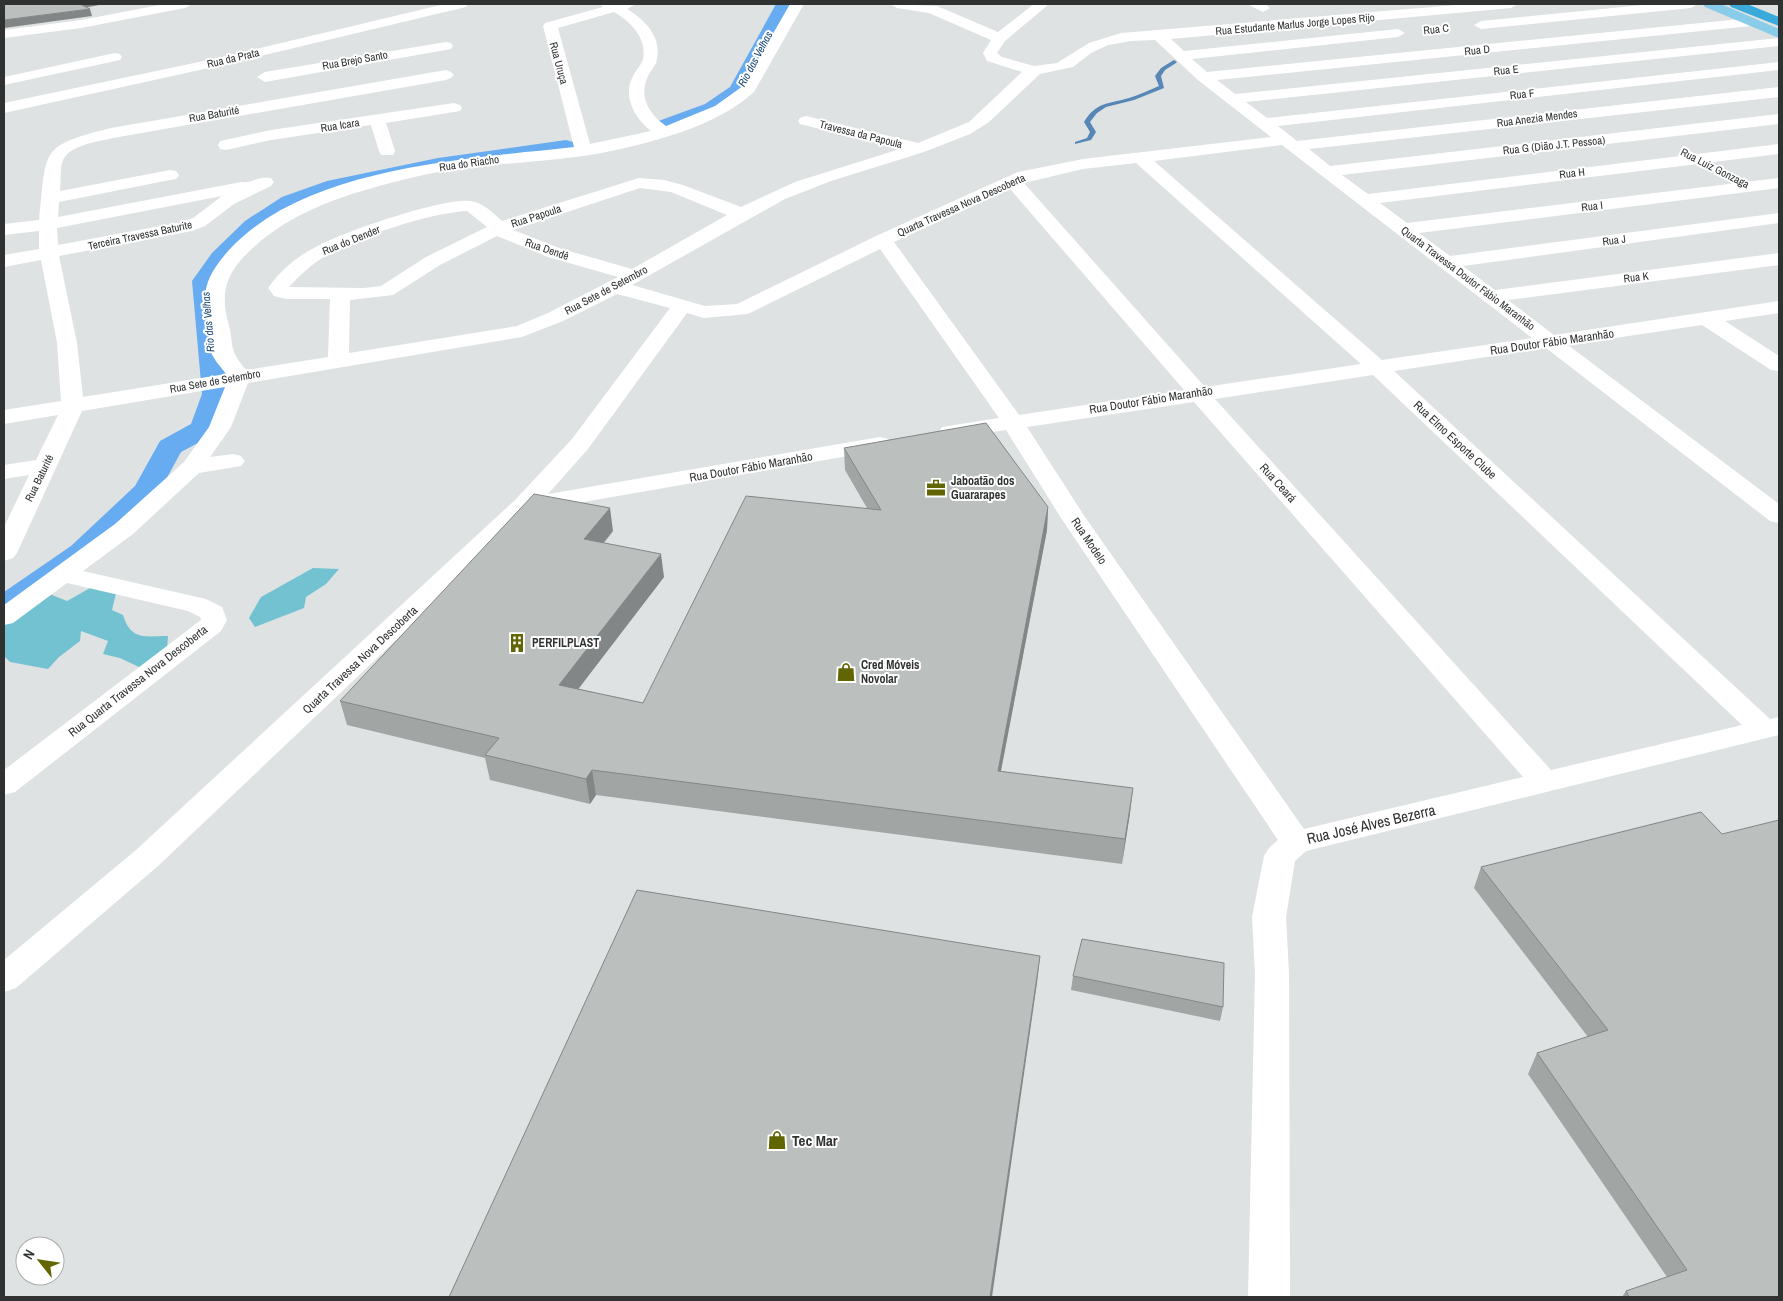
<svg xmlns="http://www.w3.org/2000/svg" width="1783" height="1301" font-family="'Archivo Narrow',sans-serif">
<rect width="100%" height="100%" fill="#dee2e3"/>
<!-- green -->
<g fill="#72c2d1">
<polygon points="313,568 339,569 326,584 306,597 304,608 255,627 249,618 261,597"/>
<path d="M92,587L116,593L112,610L123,615C131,641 145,636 168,636L167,649L141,668L120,658L103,654L108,641L81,631L80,641L59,657L48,669L10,662L4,656V623L42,591L67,601Z"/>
</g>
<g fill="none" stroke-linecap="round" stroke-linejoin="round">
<!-- stream -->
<path fill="#5687b7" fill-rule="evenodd" d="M1174,60L1177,62L1176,63L1165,70L1161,76L1164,88L1134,100L1106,107L1097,113L1090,122L1096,132L1091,140L1075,144V142L1087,138L1090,132L1084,122C1096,102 1108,104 1129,98C1139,95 1149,90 1159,86L1155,76L1161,68Z"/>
<!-- canal -->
<g fill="#67abf0" fill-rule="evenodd">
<polygon points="776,4 792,4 745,94 719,112 667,131 653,131 650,127 653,123 705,104 730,87"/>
<path d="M566,140L573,142L576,146L573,150C553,155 531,157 509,160C407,174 275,183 216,281L228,394L217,429L213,435L181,452L157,496L93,560L16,614L4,617V592L71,546L135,486L160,441L191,424L202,394L192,281L212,253L245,221L282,197L327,181L438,158Z"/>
</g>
<!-- minor -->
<g fill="#fff" fill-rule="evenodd">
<polygon points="165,4 192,4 185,8 81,28 4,38 4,30 81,20"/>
<polygon points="445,4 468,4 466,7 218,66 4,113 4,103 218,58"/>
<path d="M600,4H636L627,9C644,19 662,37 657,59C656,66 651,70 648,76C638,97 649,114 666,126L715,106L743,86L790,4H804L754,92C717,125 664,139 616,150C562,162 505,162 450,170C418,175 386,184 355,193C318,205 284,220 255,246C229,269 219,288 228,322C235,347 227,347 246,370L328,357L330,299H286L274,296L268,288C280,271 296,257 314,248C339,233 444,197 470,201C484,203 493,213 502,221L639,178L664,180L683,185L741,207L795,182L900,149L800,124L798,121L800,118L806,116L918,143L969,122L1022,72L987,61L983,53L991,40L929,13L897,8L890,4L937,6L998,32L1034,4H1049L1005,41L997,53L1002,57L1034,66L1057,63L1089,43L1121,33L1469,4H1518L1511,8L1171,39L1184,51L1398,29L1405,33L1398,37L1192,59L1207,72L1751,18L1758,22L1751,26L1217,80L1235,94L1779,38V46L1246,102L1267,118L1779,62V70L1278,126L1297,141L1779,87V97L1309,149L1330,166L1779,114V124L1342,175L1368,194L1779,144V154L1380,203L1407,223L1779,178V188L1419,233L1450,256L1779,213V223L1463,266L1495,290L1779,253V265L1508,300L1554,335L1779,301V313L1725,321L1779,356V371L1771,370L1702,325L1568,345L1779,504V523L1770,521L1546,348L1394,371L1770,719L1779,717V735L1306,851L1295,861L1286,917L1289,973L1290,1297H1248L1255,973L1252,917L1264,856L1269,848L1278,840L1061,518L1006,430L950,439L942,437L939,432L942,427L999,418L880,249L748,314L704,318L687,313L588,449L548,494L880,437L888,439L892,444L888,449L532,511L158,866L16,988L4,992V960L136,850L515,500L572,439L670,308L617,294L563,321L522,337L248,383L231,427L210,457L233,454L241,456L245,461L241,466L199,473L133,534L83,571L206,599L222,607L227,620L221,631L15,792L4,795V770L201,620L200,617L188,611L67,583L13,623L4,625V605L115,524L184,462L209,427L225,387L82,411L17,553L13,558L4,561V527L29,475L4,479V465L36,460L58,415L4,424V410L61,401L57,343L41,260L4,267V255L39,249V231L4,235V224L39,220C47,150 38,146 111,128L446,70L451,72L454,75L451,78L446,80L113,138C97,142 67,145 62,163C60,172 61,182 60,191L170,170L176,171L179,175L176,179L170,180L59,202L58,217L241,182C252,184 259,175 271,178L274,182L271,186L234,204L205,226L192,231L59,256L77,343L83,397L226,374C221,367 214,360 211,352C208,342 210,331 208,322C200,290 208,274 229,250C306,166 468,159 574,147L543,26L545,23L603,7ZM614,12C631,22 647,38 643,59C641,66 636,70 633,76C622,97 635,118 651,131L590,144L558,28ZM1155,40L1198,80L1271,137L1083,159L1018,172L876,236L737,304L705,306L632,285L785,199L831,181L924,152L970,134L989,122L1040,74L1073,67L1091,53L1108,45L1131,41ZM1282,145L1532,338L1382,360L1154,161ZM1136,163L1361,364L1205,387L1024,183L1083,169ZM640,188L671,192L727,215L632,269L562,249L513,230ZM1010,189L1184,390L1019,415L894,242ZM222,196L193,218L182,222L58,245L57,228ZM467,211L487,227L426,257L381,286L364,288L289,287C300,275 313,263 327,255C361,236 429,213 467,211ZM497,236L548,257L618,277L548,313L517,326L349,353L350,300L393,295L440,265ZM1373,375L1742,725L1551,770L1215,399ZM1194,402L1523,777L1304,829L1085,517L1027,427Z"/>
<polygon points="1247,4 1265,4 1270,8 1263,12"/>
<polygon points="1653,4 1698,4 1691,8 1481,29 1474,25 1481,21"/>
<polygon points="446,42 451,43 453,46 451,49 265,82 257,77 265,72"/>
<polygon points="115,53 120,54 122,57 120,60 4,85 4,77"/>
<polygon points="454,103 460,105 462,108 460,111 386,123 395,151 393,155 381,155 379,151 371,125 271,140 226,150 220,149 218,145 220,141 271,130"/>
</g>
<!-- major -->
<polygon fill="#88cce9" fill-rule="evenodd" points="1703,4 1721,4 1779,29 1779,38 1705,7"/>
<!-- highway -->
<polygon fill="#39aada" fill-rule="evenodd" points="1729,4 1747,4 1779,17 1779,26 1731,7"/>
</g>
<!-- wall -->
<g fill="#a1a5a4">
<polygon points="844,448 1048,507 1047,530 1001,771 1130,813 1122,864 596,795 590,804 490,780 485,758 347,725 340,701 613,531 604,543 664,577 578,689 643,703 867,508 845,470"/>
<polygon points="1701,812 1779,1297 1622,1297 1626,1291 1667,1277 1528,1074 1537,1053 1588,1037 1474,888 1481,867"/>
<polygon points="1073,976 1223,1007 1220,1021 1071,990"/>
</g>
<!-- shaded-wall -->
<g fill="#838686">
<polygon points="77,4 104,4 79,9"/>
<polygon points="90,9 92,16 4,28 4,20"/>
<polygon points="1048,507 1047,530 996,796 998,771"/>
<polygon points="610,508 613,531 587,562 584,539"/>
<polygon points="661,554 664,577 563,709 559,685"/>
<polygon points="592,770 596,795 590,804 586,779"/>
<polygon points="1133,788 1130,813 1122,864 1125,839"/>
<polygon points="1040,956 1037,983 992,1297 990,1297"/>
</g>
<!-- building -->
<g fill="#bbc0bf" stroke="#838686">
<polygon points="4,4 80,4 90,9 4,20"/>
<polygon points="986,423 1048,507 998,771 1133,788 1125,839 592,770 586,779 485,755 499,738 340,701 534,494 610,508 584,539 661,554 559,685 643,703 746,496 881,510 844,448"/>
<polygon points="1701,812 1722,834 1779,820 1779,1297 1629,1297 1626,1291 1687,1270 1537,1053 1608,1030 1481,867"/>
<polygon points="637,890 1040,956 990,1297 449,1297"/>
<polygon points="1082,939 1224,963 1223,1007 1073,976"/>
</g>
<!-- icons -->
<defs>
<g id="office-bare" transform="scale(1.5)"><path d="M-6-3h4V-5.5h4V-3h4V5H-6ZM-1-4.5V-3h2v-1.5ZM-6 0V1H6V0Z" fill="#616603" stroke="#fff" stroke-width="2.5" paint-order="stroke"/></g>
<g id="building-bare" transform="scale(1.5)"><path d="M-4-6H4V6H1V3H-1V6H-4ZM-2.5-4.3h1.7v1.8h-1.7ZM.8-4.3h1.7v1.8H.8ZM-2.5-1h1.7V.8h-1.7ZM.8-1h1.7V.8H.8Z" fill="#616603" stroke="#fff" stroke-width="2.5" paint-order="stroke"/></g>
<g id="shop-bare" transform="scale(1.5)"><path d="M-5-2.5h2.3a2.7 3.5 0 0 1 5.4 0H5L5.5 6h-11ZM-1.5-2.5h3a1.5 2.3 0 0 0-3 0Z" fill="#616603" stroke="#fff" stroke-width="2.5" paint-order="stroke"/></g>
</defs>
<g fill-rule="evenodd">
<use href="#office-bare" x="936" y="488"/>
<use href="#building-bare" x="517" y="643"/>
<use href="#shop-bare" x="846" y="672"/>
<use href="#shop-bare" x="777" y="1140"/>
</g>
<g text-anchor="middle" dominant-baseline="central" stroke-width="4" stroke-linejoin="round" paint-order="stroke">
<!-- far-street labels -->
<g font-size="11" fill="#303232" stroke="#fff">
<text transform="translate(1295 24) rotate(-5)">Rua Estudante Marlus Jorge Lopes Rijo</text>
<text transform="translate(1436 29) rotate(-6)">Rua C</text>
<text transform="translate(1477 50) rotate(-6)">Rua D</text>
<text transform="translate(233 58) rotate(-13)">Rua da Prata</text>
<text transform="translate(355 60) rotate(-10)">Rua Brejo Santo</text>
<text transform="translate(559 63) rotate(75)">Rua Uruça</text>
<text transform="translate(1506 70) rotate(-6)">Rua E</text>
<text transform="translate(1522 94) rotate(-6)">Rua F</text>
<text transform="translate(214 114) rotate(-10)">Rua Baturité</text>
<text transform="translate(1537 118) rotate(-7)">Rua Anezia Mendes</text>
<text transform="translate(340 125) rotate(-9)">Rua Icara</text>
<text transform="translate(861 134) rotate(14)">Travessa da Papoula</text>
<text transform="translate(1554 145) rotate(-6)">Rua G (Dião J.T. Pessoa)</text>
<text transform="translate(469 163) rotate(-8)">Rua do Riacho</text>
<text transform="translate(1715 168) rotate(27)">Rua Luiz Gonzaga</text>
<text transform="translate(1572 173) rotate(-7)">Rua H</text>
<text transform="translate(961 205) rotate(-24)">Quarta Travessa Nova Descoberta</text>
<text transform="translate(1592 206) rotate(-7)">Rua I</text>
<text transform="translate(536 216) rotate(-18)">Rua Papoula</text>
<text transform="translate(140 235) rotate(-12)">Terceira Travessa Baturite</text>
<text transform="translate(351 240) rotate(-22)">Rua do Dender</text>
<text transform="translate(1614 240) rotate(-8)">Rua J</text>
<text transform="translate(547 249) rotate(19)">Rua Dendê</text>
<text transform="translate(1636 277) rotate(-7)">Rua K</text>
<text transform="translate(1468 278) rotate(37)">Quarta Travessa Doutor Fábio Maranhão</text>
<text transform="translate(606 290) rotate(-28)">Rua Sete de Setembro</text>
<text transform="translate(215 381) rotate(-10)">Rua Sete de Setembro</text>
<text transform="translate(39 478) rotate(-64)">Rua Baturité</text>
</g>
<!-- far-water labels -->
<g font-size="11" font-style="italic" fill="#1a4976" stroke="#fff">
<text transform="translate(755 59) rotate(-62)">Rio das Velhas</text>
<text transform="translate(208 322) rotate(-95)">Rio das Velhas</text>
</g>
<!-- street labels -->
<g font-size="12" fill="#303232" stroke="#fff">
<text transform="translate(1552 342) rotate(-8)">Rua Doutor Fábio Maranhão</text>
<text transform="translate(1151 400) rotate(-9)">Rua Doutor Fábio Maranhão</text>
<text transform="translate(1455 440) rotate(43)">Rua Elmo Esporte Clube</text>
<text transform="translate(751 467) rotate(-10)">Rua Doutor Fábio Maranhão</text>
<text transform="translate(1278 483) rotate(48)">Rua Ceará</text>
<text transform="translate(1089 541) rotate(56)">Rua Modelo</text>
<text transform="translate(360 660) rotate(-43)">Quarta Travessa Nova Descoberta</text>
<text transform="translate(138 681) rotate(-38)">Rua Quarta Travessa Nova Descoberta</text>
</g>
<!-- poi labels -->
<g font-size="12" font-weight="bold" fill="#303232" stroke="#fff" text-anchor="start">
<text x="951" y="481">Jaboatão dos<tspan x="951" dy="14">Guararapes</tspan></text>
<text x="532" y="643">PERFILPLAST</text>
<text x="861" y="665">Cred Móveis<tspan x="861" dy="14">Novolar</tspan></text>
</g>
<!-- near-street labels -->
<g font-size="15" fill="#303232" stroke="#fff">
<text transform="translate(1371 824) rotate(-13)">Rua José Alves Bezerra</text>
</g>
<!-- near-poi labels -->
<g font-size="15" font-weight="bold" fill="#303232" stroke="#fff" text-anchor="start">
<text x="792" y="1140">Tec Mar</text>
</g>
</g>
<!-- border -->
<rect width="1783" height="1301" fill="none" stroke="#303232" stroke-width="10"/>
<!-- north arrow -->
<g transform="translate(40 1261) rotate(300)"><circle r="24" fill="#ffffff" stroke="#acadad"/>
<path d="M0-4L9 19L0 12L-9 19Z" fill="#616603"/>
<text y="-8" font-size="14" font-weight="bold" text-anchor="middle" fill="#303232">N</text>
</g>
</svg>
